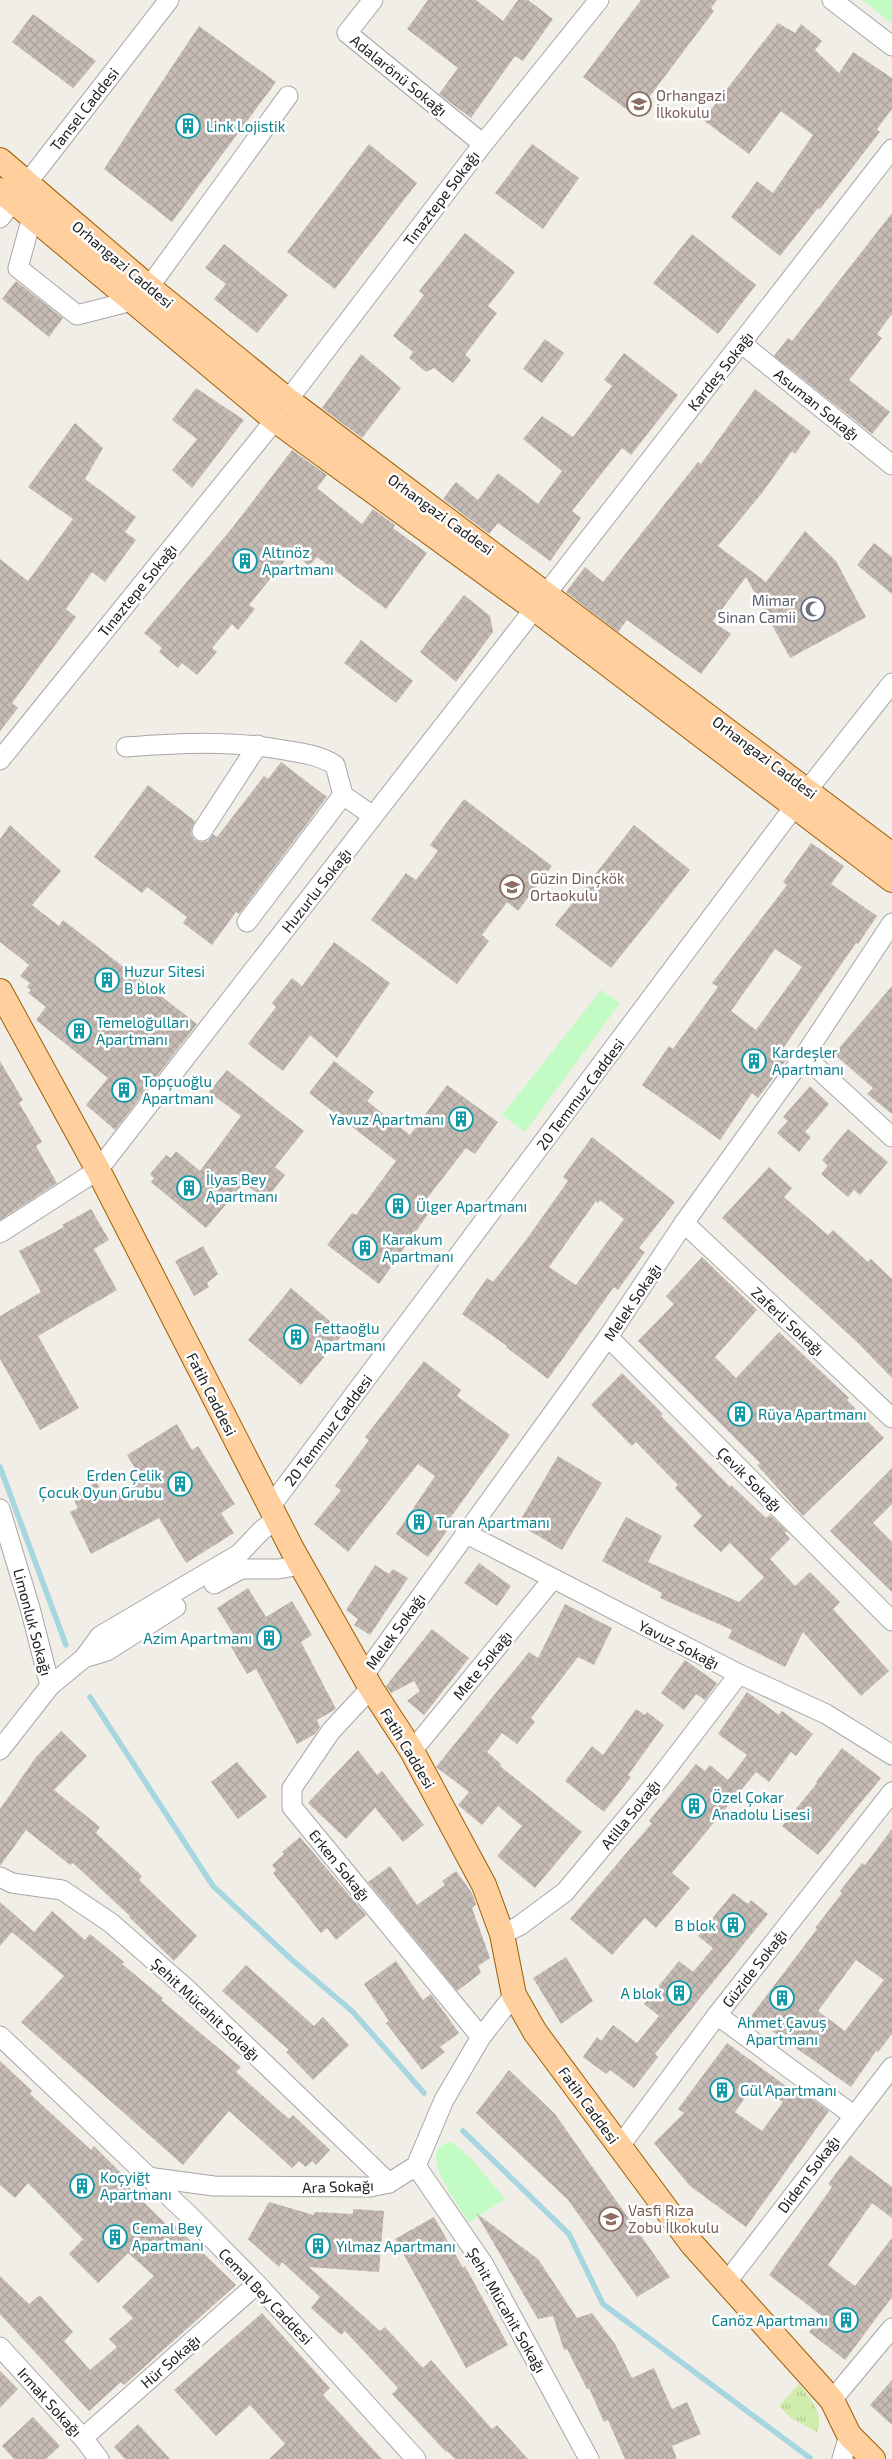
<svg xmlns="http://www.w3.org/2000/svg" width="892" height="2459" font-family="'Exo 2',sans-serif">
<defs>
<pattern id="grass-tufts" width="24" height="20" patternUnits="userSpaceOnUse" patternTransform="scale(1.25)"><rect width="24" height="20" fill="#cfecab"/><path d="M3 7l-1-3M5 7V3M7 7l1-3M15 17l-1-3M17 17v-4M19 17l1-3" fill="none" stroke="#b1ca93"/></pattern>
<pattern id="building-cross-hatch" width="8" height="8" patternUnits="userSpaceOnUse" patternTransform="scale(1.25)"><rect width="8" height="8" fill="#c6bcb5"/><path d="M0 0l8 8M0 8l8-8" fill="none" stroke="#aaa19b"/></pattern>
</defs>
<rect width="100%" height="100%" fill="#f1ede7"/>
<!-- grass -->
<path fill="url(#grass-tufts)" d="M799,2384C809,2397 825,2413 817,2432L791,2418L779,2406Z"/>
<!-- park -->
<g fill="#c3fbc4">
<polygon points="863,0 892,0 892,24"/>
<polygon points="601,990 620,1003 525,1132 502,1115"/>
<path d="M452,2142L472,2159L505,2199L469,2222C459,2205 412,2147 452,2142Z"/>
</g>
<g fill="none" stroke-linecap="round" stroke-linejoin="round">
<!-- stream -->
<g stroke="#a6d6e0" stroke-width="5.5">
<polyline points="0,1467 66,1645"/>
<polyline points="90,1697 213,1886 291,1959 353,2012 424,2093"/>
<polyline points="463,2131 569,2234 603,2304 810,2458"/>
</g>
</g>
<!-- building -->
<g fill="url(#building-cross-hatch)" fill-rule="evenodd">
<polygon points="428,0 476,0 503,21 518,0 528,0 553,19 523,61 515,56 471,118 439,94 458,68 407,29"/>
<polygon points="641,0 717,0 711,8 714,11 647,100 642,96 630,112 583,77"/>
<polygon points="33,14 96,61 73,88 12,42"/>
<polygon points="778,23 795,33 801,24 822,41 815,50 839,73 853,52 892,78 892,109 877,129 880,132 820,209 818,208 780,256 731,217 757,181 773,193 813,135 781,111 749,154 703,120"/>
<polygon points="199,26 276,82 172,222 104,169"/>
<polygon points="369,144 417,183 335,289 287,252"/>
<polygon points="532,144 579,178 543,229 495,193"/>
<polygon points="892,213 892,314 877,334 882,338 849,380 890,412 872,434 774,356 788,338 792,341"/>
<polygon points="465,233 515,272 488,306 497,313 465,355 471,360 453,383 434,368 426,372 409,358 413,352 393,336 424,295 419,291"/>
<polygon points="692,234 756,285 718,334 653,283"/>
<polygon points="224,244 288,295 257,333 214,299 226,284 205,268"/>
<polygon points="16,281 63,318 49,337 2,299"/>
<polygon points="545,339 564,353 542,383 523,369"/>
<polygon points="624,353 678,395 631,455 622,448 572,511 581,518 550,561 498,523 489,534 443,499 456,482 478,500 498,473 538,504 562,471 523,439 542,416 573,437 612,386 604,380"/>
<polygon points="361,354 401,388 362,438 322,408"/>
<polygon points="196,388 244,420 192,488 172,470 197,439 172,420"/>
<polygon points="755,389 811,432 795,454 792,451 762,493 718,546 766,582 805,531 836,561 866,617 790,658 746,577 713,621 731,634 701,674 627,620 618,632 566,592 585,567 603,582 698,462 701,464"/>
<polygon points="75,423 103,448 85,479 136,517 125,532 136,540 105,582 92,572 66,609 76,617 12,703 18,708 0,731 0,559 28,581 73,519 28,487"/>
<polygon points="292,450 327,475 317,488 362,524 373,509 395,525 393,528 427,553 386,609 317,557 309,566 292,552 249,605 255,609 238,630 232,624 212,648 217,652 197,675 182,663 178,668 159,652 162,648 144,633 233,527"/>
<polygon points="874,543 892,557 892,594 857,565"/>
<polygon points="464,595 490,616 493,632 456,682 420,652"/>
<polygon points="361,640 413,681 396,703 344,663"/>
<polygon points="281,762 327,797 239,914 236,912 212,945 183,923 187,917 147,887 142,893 94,857 148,785 195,821 191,830 192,836 195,840 202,842 208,841 213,834 217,837 264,776 268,779"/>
<polygon points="464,799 552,866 518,911 507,902 482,935 489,941 457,984 371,920 406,873 416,880 438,851 430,845"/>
<polygon points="10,825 61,871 32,905 59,926 63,920 197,1024 115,1130 86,1105 108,1078 36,1020 46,1007 28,993 31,990 27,987 30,983 20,976 29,965 0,942 0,839"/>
<polygon points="634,825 690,870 611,968 555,925"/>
<path d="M811,843L844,866L831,884L877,916L858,944L856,943L782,1050L790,1055L758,1098L752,1093L720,1140L642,1085L669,1046L673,1049L718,987L712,983L787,885L783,882ZM775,949L802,967L756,1030L731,1011Z"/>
<polygon points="334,942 390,983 337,1058 310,1035 283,1071 248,1044 276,1007 272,1003 292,978 302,986"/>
<polygon points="892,986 892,1114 867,1094 873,1088 834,1054"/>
<polygon points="0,1061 23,1100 19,1103 42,1142 36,1146 57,1183 0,1220"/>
<polygon points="334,1061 374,1092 367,1101 410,1135 447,1085 498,1122 475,1154 466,1148 425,1201 433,1207 379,1284 327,1245 352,1213 356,1215 396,1161 309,1093"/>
<polygon points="227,1070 304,1131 275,1167 285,1175 266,1200 244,1183 206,1228 151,1182 154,1178 150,1174 166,1155 171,1158 176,1151 200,1171 241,1116 209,1092"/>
<polygon points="810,1086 829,1104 805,1132 811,1137 799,1152 777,1133 788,1121 783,1117"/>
<polygon points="848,1129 888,1162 860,1195 854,1190 848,1197 821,1174 828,1166 822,1160"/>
<path d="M592,1137L675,1202L639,1248L645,1252L618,1290L614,1287L548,1379L506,1347L507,1346L462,1314L487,1278L493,1282L526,1240L568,1181L563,1177ZM600,1200L624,1219L576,1285L549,1267L596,1201L598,1203Z"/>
<polygon points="769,1167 792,1188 784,1197 828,1235 833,1230 868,1262 871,1259 892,1279 892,1378 857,1342 722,1218"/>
<polygon points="91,1209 109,1240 94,1249 117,1290 38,1336 79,1408 40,1430 0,1359 0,1316 41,1292 19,1251 64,1227 62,1225"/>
<polygon points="203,1246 218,1274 207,1283 209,1287 194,1296 175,1261"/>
<polygon points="702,1257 757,1310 715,1357 736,1378 779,1332 849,1398 847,1400 884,1438 803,1516 757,1465 760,1463 638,1341 674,1304 666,1296"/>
<polygon points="291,1288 344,1333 301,1385 248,1340"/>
<polygon points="424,1361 461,1390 457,1396 510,1435 451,1517 455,1520 428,1557 396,1534 435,1476 418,1464 348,1552 314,1524 341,1490 335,1486 369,1440 365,1437"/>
<polygon points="622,1373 663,1414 661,1416 730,1487 731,1485 766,1518 770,1515 787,1531 785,1533 790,1539 770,1559 795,1586 810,1572 840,1602 833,1609 889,1671 861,1696 803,1632 785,1667 728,1638 732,1630 660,1598 662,1593 602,1561 626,1517 662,1536 648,1562 739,1602 764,1577 730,1543 721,1552 693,1526 702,1516 675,1488 678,1485 636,1442 632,1446 591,1405"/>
<polygon points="177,1424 192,1450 198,1446 235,1504 221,1513 234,1533 186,1563 159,1518 91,1554 70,1512 78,1508 71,1495 97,1482 106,1500 142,1480 127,1455"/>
<polygon points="558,1456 602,1483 562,1550 518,1524"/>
<polygon points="892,1468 892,1504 873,1523 892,1542 892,1592 830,1531"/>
<polygon points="479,1563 511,1586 497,1606 464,1583"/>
<polygon points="375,1565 389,1574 393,1569 408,1578 370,1635 354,1625 358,1619 346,1610"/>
<polygon points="248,1588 266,1617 292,1601 312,1635 301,1642 336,1709 317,1720 320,1727 315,1734 297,1744 256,1669 247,1674 227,1640 234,1635 217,1608"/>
<polygon points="565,1604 612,1628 594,1665 578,1657 531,1718 535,1722 517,1744 502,1733 487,1752 501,1764 500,1766 582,1832 535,1888 497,1856 522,1826 498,1806 482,1825 458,1805 469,1792 436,1767 529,1652 538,1658"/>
<polygon points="432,1629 469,1658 424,1715 407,1701 420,1691 414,1681 391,1693 386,1686"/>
<polygon points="685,1660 717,1683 705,1700 696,1694 684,1710 661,1693"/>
<polygon points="747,1692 779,1715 782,1711 813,1734 796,1756 791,1752 769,1782 756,1772 672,1873 690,1888 656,1928 645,1918 612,1955 570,1919 652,1823 649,1821 696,1764 705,1771 710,1765 728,1780 747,1755 718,1734"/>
<polygon points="636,1709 645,1715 647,1712 664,1725 628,1775 631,1777 604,1812 565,1781 592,1746 603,1755"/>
<polygon points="61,1731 87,1756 54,1790 100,1827 96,1833 142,1876 139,1880 197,1936 174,1961 129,1917 130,1916 73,1863 70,1865 26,1830 0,1866 0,1809 36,1757"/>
<polygon points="842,1748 881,1778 818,1855 782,1826 817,1783 816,1782"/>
<polygon points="358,1750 377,1775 382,1771 424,1825 403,1842 375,1808 346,1839 308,1803"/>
<polygon points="237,1762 267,1797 238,1819 211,1782"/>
<path d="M892,1829V2034L878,2052L876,2051L851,2087L751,2016L817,1929L815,1928L842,1893L840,1891L862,1863L865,1865ZM856,1960L884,1980L845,2031L818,2011Z"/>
<polygon points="300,1837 366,1915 336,1940 327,1928 321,1933 273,1873 276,1870 272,1865 284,1854 282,1852"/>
<polygon points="390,1866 417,1905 445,1885 442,1881 456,1871 472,1893 476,1904 472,1908 490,1958 478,1966 481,1973 457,1991 368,1882"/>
<polygon points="733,1893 748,1904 751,1900 768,1914 655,2054 658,2057 634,2088 610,2070 606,2074 583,2057 597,2037 601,2041 613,2025 637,2043 659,2016 644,2004 679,1961 693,1972 713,1948 698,1936"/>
<polygon points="0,1902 34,1932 52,1911 85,1940 90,1934 124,1962 122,1964 163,1998 161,2000 241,2067 236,2072 289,2119 293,2115 330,2150 316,2165 312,2161 306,2167 299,2161 292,2168 229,2111 183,2165 21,2022 64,1976 12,1932 0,1946"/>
<polygon points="566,1957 593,2001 561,2024 533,1978"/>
<polygon points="396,1961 423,2000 431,1994 459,2033 440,2047 445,2052 422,2070 386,2023 389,2021 364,1984"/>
<polygon points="246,1965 314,2026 323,2017 349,2045 313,2080 286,2052 289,2050 222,1991"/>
<path d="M727,2043L801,2097L804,2093L829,2111L746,2227L690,2186L654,2143L684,2113L678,2109ZM756,2083L783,2102L762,2131L735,2112Z"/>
<polygon points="0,2061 32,2091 30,2094 91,2150 94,2146 122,2174 119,2178 171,2229 174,2225 236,2285 124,2385 121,2382 89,2411 0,2314 0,2276 29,2304 40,2295 73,2332 64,2341 90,2370 117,2347 109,2339 133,2318 122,2307 154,2276 128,2253 98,2283 69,2254 83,2239 28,2183 15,2198 0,2185"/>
<polygon points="509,2070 555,2114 670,2277 637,2297 568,2200 476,2113"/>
<polygon points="850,2155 892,2187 892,2218 872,2203 828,2265 855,2286 892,2238 892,2297 845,2360 809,2332 822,2316 769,2275 832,2187 828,2184"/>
<polygon points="269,2202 314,2215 315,2212 353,2214 353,2209 384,2211 379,2272 309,2267 380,2331 385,2327 423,2368 431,2360 492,2429 497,2425 528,2459 455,2459 447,2451 446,2452 392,2394 398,2388 345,2331 341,2335 311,2308 320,2297 282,2262 279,2267 248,2239"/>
<polygon points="476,2213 538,2259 577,2318 592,2313 615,2344 632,2378 654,2368 672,2409 687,2402 701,2434 672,2446 677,2459 625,2459 608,2420 604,2422 589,2388 587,2389 567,2349 564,2350 553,2316 538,2319"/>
<polygon points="434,2217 463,2268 465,2266 508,2345 466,2368 395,2239"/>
<polygon points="262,2313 330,2388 323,2395 382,2459 269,2459 285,2444 250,2405 216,2436 174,2390"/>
<polygon points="0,2371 18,2389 0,2408"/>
<polygon points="892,2380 892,2425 870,2405"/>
<polygon points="33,2417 60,2446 46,2459 14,2459 2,2446"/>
<polygon points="138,2424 170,2459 125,2459 114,2447"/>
</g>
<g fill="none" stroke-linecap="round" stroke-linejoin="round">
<!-- minor casing -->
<g stroke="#a7a7a7" stroke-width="21">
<g id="minor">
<polyline points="373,0 347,33 483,144"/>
<polyline points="832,0 892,46"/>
<polyline points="32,217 18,268 77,315 132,301"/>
<polyline points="0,218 169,0"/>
<polyline points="149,287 288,96"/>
<polyline points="741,343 892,465"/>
<polyline points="288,400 483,144 599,0"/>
<path d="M126,747C180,743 230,740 284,750C302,753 319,755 335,765L343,795L247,922"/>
<polyline points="0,760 275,420"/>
<polyline points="343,795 373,816"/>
<polyline points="202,831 258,745"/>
<polyline points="804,1056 892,1137"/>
<polyline points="684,1223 892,1418"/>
<polyline points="0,1233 98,1170 892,149"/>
<polyline points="608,1337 892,1621"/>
<polyline points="270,1507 794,807 892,683"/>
<polyline points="0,1509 30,1608 50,1686 0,1750"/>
<polyline points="465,1533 739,1674 826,1714 892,1755"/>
<polyline points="214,1584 241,1569 278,1569 301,1565"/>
<polyline points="84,1658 107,1651 176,1607"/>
<polyline points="364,1675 608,1337 684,1223 804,1056 892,923"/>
<polyline points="50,1686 84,1658 100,1636 239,1554 261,1531 276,1519"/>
<polyline points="371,1688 331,1731 292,1788 292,1807 481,2037"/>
<polyline points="412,1751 552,1580"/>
<polyline points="0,1877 12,1883 62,1890 111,1923 188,1990 389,2183"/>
<polyline points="502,1934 519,1926 565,1892 655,1784 739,1674"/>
<polyline points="717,2015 853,2115"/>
<polyline points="0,2036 191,2217 257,2284 416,2459"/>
<polyline points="619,2147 717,2015 892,1792"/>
<polyline points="416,2166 484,2265 589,2459"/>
<polyline points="147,2177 214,2186 370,2187 389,2183 416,2166 444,2100 481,2037 514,1995"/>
<polyline points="726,2283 892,2067"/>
<polyline points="0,2347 83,2438 99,2459"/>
<polyline points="832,2400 892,2328"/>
<polyline points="83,2438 257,2284"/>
<polyline points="842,2459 849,2435"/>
</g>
</g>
<!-- major casing -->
<g stroke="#9d5f00" stroke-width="26">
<g id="major">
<polyline points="0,160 144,283 288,400 892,855"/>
<polyline points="0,190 275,420 535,609 892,880"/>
<polyline points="0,991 98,1170 293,1551 371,1688 412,1751 484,1885 502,1934 514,1995 535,2032 692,2244 832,2400 849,2435 873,2459"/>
</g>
</g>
<!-- minor -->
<use href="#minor" stroke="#fff" stroke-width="19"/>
<!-- major -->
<use href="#major" stroke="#ffcf9e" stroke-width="24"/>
</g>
<!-- icons -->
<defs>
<g id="school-ring" transform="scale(1.25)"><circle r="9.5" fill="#fff" stroke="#8d6e63" stroke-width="1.5"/><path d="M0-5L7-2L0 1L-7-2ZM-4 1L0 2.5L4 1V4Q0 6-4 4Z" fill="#8d6e63"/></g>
<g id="building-ring" transform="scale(1.25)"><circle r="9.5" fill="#fff" stroke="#0f9aa8" stroke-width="1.5"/><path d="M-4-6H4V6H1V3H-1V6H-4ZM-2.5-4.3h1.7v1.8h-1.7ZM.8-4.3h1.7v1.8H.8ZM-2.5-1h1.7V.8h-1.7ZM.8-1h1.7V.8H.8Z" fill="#0f9aa8"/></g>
<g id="mosque-ring" transform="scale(1.25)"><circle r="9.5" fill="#fff" stroke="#6b7280" stroke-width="1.5"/><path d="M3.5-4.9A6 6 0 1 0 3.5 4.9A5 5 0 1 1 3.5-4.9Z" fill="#6b7280"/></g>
</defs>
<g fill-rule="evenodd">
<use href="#school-ring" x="639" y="104"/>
<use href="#building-ring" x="188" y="126"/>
<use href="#building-ring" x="245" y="561"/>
<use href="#mosque-ring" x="813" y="609"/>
<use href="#school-ring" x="512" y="887"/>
<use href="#building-ring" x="107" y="980"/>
<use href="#building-ring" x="79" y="1031"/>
<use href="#building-ring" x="754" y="1061"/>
<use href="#building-ring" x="124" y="1090"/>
<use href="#building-ring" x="461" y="1119"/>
<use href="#building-ring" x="189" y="1188"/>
<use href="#building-ring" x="398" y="1206"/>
<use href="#building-ring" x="365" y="1248"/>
<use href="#building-ring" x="296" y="1337"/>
<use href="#building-ring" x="740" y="1414"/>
<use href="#building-ring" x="180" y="1484"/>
<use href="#building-ring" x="419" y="1522"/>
<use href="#building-ring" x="269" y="1638"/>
<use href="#building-ring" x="694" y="1806"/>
<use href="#building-ring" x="733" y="1925"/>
<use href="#building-ring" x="679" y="1993"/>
<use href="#building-ring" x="782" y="1998"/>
<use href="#building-ring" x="722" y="2090"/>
<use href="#building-ring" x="82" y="2186"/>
<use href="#school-ring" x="611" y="2219"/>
<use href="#building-ring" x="115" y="2237"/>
<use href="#building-ring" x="318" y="2246"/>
<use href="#building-ring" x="846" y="2320"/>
</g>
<g text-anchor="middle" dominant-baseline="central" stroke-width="5" stroke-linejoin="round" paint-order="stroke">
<!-- street labels -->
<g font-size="15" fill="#202020" stroke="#fff">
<text transform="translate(399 75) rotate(39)">Adalarönü Sokağı</text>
<text transform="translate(84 109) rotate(-52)">Tansel Caddesi</text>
<text transform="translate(441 198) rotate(-53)">Tınaztepe Sokağı</text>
<text transform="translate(123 264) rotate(40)">Orhangazi Caddesi</text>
<text transform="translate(720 371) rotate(-52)">Kardeş Sokağı</text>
<text transform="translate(817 404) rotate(39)">Asuman Sokağı</text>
<text transform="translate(441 514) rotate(36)">Orhangazi Caddesi</text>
<text transform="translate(137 590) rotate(-51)">Tınaztepe Sokağı</text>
<text transform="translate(765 757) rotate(37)">Orhangazi Caddesi</text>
<text transform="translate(316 890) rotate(-52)">Huzurlu Sokağı</text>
<text transform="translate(580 1094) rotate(-53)">20 Temmuz Caddesi</text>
<text transform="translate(632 1302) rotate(-56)">Melek Sokağı</text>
<text transform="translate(788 1321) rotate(43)">Zaferli Sokağı</text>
<text transform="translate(212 1394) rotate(63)">Fatih Caddesi</text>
<text transform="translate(328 1430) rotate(-53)">20 Temmuz Caddesi</text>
<text transform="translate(750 1479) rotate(45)">Çevik Sokağı</text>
<text transform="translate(33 1622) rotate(75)">Limonluk Sokağı</text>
<text transform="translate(395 1631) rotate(-54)">Melek Sokağı</text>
<text transform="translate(679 1644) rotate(27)">Yavuz Sokağı</text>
<text transform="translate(482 1665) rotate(-51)">Mete Sokağı</text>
<text transform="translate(408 1748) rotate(59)">Fatih Caddesi</text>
<text transform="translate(630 1814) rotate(-51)">Atilla Sokağı</text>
<text transform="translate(340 1865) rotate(51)">Erken Sokağı</text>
<text transform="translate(754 1968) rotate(-52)">Güzide Sokağı</text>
<text transform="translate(206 2009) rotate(43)">Şehit Mücahit Sokağı</text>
<text transform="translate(589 2105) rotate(54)">Fatih Caddesi</text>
<text transform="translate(808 2174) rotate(-53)">Didem Sokağı</text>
<text transform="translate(338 2186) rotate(-2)">Ara Sokağı</text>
<text transform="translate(266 2296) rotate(46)">Cemal Bey Caddesi</text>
<text transform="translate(507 2310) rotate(60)">Şehit Mücahit Sokağı</text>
<text transform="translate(170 2361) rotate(-41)">Hür Sokağı</text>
<text transform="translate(50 2402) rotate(48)">Irmak Sokağı</text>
</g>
<!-- education labels -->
<g font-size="15" fill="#785e54" stroke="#fff" text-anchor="start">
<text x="656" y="95">Orhangazi<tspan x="656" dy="17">İlkokulu</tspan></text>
<text x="530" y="878">Güzin Dinçkök<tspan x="530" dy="17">Ortaokulu</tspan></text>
<text x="628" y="2210">Vasfi Rıza<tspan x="628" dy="17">Zobu İlkokulu</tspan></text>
</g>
<!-- culture labels -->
<g font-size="15" fill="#0d838f" stroke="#fff" text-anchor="start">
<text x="206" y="126">Link Lojistik</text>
<text x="262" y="552">Altınöz<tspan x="262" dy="17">Apartmanı</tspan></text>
<text x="124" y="971">Huzur Sitesi<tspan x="124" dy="17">B blok</tspan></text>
<text x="96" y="1022">Temeloğulları<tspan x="96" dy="17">Apartmanı</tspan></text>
<text x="772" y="1052">Kardeşler<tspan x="772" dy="17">Apartmanı</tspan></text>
<text x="142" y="1081">Topçuoğlu<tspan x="142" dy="17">Apartmanı</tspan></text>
<text x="444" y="1119" text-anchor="end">Yavuz Apartmanı</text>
<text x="206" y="1179">İlyas Bey<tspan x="206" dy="17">Apartmanı</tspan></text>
<text x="416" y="1206">Ülger Apartmanı</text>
<text x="382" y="1239">Karakum<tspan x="382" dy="17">Apartmanı</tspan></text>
<text x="314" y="1328">Fettaoğlu<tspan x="314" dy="17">Apartmanı</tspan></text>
<text x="758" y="1414">Rüya Apartmanı</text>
<text x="162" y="1475" text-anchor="end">Erden Çelik<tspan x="162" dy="17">Çocuk Oyun Grubu</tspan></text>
<text x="436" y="1522">Turan Apartmanı</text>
<text x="252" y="1638" text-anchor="end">Azim Apartmanı</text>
<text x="712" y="1797">Özel Çokar<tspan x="712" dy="17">Anadolu Lisesi</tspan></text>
<text x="716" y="1925" text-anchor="end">B blok</text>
<text x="662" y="1993" text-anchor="end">A blok</text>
<text x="782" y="2022" text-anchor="middle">Ahmet Çavuş<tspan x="782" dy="17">Apartmanı</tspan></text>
<text x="740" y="2090">Gül Apartmanı</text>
<text x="100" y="2177">Koçyiğt<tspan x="100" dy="17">Apartmanı</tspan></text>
<text x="132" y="2228">Cemal Bey<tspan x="132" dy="17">Apartmanı</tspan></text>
<text x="336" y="2246">Yılmaz Apartmanı</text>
<text x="828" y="2320" text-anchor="end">Canöz Apartmanı</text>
</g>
<!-- worship labels -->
<g font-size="15" fill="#5b616d" stroke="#fff" text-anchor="end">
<text x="796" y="600">Mimar<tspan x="796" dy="17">Sinan Camii</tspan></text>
</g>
</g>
</svg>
